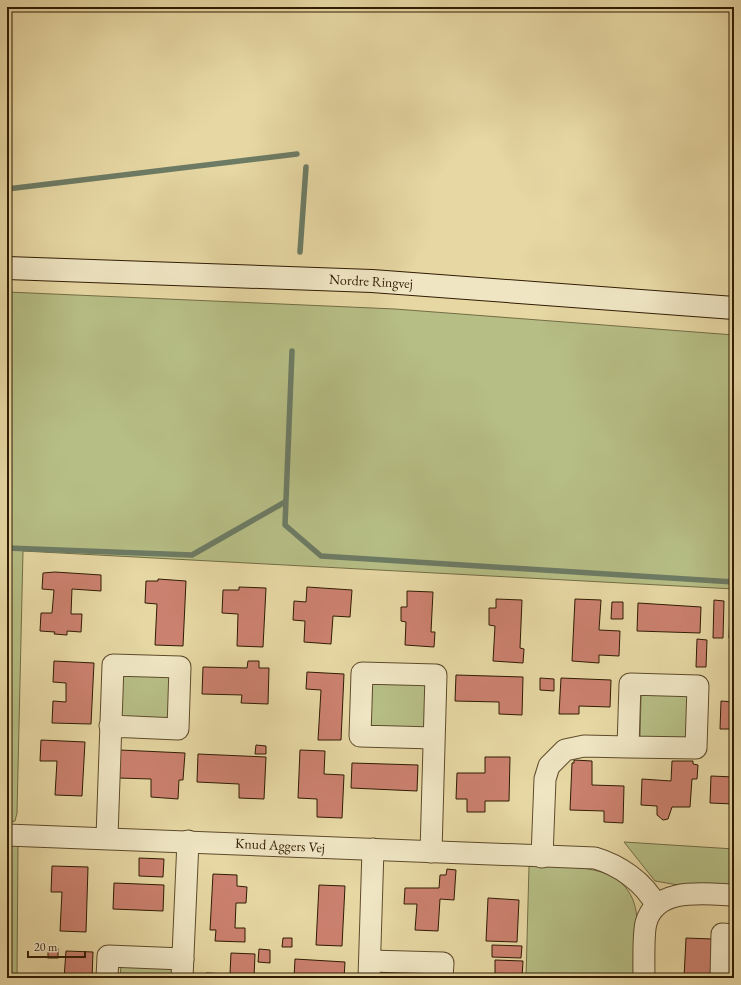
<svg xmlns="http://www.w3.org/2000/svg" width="741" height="985" font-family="'EB Garamond',serif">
<rect width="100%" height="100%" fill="#e6d7a3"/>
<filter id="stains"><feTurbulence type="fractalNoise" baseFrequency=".005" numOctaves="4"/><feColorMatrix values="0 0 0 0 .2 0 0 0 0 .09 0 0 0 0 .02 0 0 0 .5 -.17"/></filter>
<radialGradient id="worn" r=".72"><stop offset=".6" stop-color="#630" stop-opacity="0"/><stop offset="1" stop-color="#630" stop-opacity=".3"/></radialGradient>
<!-- green -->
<g fill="#b6be85" stroke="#736d44">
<polygon points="7,292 395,309 734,335 734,589 23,551 17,813 15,821 7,823"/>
<polygon points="172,673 171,720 123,718 121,716 123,674"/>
<polygon points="375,681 427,684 427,730 371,727 372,684"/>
<polygon points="643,694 689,696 689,738 640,739 641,697"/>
<polygon points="624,842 734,849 734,887 678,885 655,881"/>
<polygon points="7,844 18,844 17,978 7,978"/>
<path d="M529,866C568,868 627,860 636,911C639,927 635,960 634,978H526Z"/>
<polygon points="171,962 174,978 120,978 121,965"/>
<polygon points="380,972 431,974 434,978 376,978"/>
</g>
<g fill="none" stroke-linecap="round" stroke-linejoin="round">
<!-- stream -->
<g stroke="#6d7b64" stroke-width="5.5">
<polyline points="7,189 297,154"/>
<polyline points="300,252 306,167"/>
<polyline points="292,351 285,525 321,556 734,582"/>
<polyline points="7,548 192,555 285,502"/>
</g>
</g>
<!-- building -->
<g fill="#cb816f" stroke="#301c03">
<polygon points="55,572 101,575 101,591 72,589 71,614 82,614 81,632 67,631 67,635 54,634 55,632 40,631 41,613 52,613 54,590 42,589 43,573"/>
<polygon points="158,579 186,581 183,646 155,645 157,604 145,603 146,581 158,581"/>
<polygon points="239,587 266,588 263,647 237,646 238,614 222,613 223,590 239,590"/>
<polygon points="307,587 352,590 350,617 333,616 331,644 304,642 305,621 293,620 294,601 306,602"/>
<polygon points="407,591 433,592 431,632 435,632 434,647 405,645 406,622 401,621 401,607 407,607"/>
<polygon points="496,599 522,600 520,648 524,649 523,663 493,661 495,626 489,625 489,608 496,608"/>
<polygon points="575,599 601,600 599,630 620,631 619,656 599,655 599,663 572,661"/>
<polygon points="714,600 724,601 723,638 713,638"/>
<polygon points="612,602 623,602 623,619 611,619"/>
<polygon points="638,603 701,607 700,633 637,631"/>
<polygon points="730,611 734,612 734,639 729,638"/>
<polygon points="697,639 707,640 706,667 696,667"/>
<polygon points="54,661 94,663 91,724 52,723 53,701 66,702 66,683 53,682"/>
<polygon points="248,661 259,661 259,668 269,668 268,704 241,703 242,695 202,694 203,667 247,668"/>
<polygon points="307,672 344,674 341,740 318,740 321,690 306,689"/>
<polygon points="456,675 523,677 522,715 499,714 499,702 455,701"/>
<polygon points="540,678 554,679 554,691 540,690"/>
<polygon points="561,678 611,680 610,707 579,706 579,714 559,714"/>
<polygon points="721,701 734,702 734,729 720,729"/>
<polygon points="41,740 85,742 82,796 55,795 57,761 40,761"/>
<polygon points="256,745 266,746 266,754 255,754"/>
<polygon points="120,750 185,753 183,780 179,780 178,799 151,797 151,779 118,778"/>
<polygon points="300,750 325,751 324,774 344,775 342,818 317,817 317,799 298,798"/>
<polygon points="198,754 266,757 264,799 239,798 239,784 197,782"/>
<polygon points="485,757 510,757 509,801 485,801 485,812 467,812 467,799 456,799 457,773 485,773"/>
<polygon points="574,760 592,761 592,785 624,786 623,823 604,822 604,811 570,810 572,763 574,763"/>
<polygon points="672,761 693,761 693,764 698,765 697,779 692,779 690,807 672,807 668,819 663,820 657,815 657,806 641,805 642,779 671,781"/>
<polygon points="352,763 418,765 417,791 351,788"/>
<polygon points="711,776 734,777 734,804 710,803"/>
<polygon points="139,858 164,859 163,877 139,876"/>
<polygon points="52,866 88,867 86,932 60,931 62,892 51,892"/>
<polygon points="447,869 456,870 454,900 440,899 438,931 415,930 417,904 404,904 405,888 439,888 440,875 446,875"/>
<polygon points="213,874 237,875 237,886 247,887 246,903 236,903 235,928 245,928 245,942 215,941 216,930 210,930"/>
<polygon points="114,883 164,885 163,911 113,909"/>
<polygon points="319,885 345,886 342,946 316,945"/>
<polygon points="488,898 519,900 517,942 486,941"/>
<polygon points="283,938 292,938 292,947 282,947"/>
<polygon points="686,938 712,939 710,978 684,978"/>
<polygon points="492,945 522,946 521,958 492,957"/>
<rect x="48" y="949" width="10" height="9"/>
<polygon points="259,949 270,950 270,963 258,962"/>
<polygon points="66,951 93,952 92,978 64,978"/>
<polygon points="231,953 255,954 254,978 206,978 206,973 230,974"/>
<polygon points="295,959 345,962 344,978 294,978"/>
<polygon points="495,960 523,961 522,978 457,978 457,976 495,977"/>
</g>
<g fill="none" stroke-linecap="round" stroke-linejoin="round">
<!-- minor casing -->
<g stroke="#5e4b2b" stroke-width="23">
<g id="minor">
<path d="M7,835L595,858C619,865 644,882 656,905"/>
<polyline points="107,837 113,665 180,667 178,729 110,726"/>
<polyline points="431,852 436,675 362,673 360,736 434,738"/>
<polyline points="542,857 545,779 549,766 565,750 584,746 628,747 630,684 698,686 696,748 628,747"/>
<polyline points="370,961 443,963 442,978"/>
<polyline points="107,978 108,956 183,959"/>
<polyline points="182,978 188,841"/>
<polyline points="369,978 373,849"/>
<path d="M644,978C644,965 643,934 646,923C656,886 705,894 734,895"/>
<polyline points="721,978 722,934 734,935"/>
</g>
</g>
<!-- secondary casing -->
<g stroke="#301c03" stroke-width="24">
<polyline id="secondary" points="7,268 372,281 734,308"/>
</g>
<!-- minor -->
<use href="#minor" stroke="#efe5c3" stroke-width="21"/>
<!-- secondary -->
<use href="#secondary" stroke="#efe5c3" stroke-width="22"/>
</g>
<g text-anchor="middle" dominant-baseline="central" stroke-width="3" stroke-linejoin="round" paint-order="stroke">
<!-- street labels -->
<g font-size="14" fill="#301c03" stroke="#efe5c3">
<text transform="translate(371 281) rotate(3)">Nordre Ringvej</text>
<text transform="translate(280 845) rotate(3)">Knud Aggers Vej</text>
</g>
</g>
<!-- margin -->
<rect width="741" height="985" fill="none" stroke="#e6d7a3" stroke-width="24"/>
<rect x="8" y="8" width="725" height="969" fill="none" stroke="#301c03" stroke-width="2"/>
<rect x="12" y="12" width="717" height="961" fill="none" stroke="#301c03"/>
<!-- scale -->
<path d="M28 951v6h57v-6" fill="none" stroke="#301c03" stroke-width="2"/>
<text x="34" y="951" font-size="12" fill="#301c03" stroke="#efe5c3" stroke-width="3" paint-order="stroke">20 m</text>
<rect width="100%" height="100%" filter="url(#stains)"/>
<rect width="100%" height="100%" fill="url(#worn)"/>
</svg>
